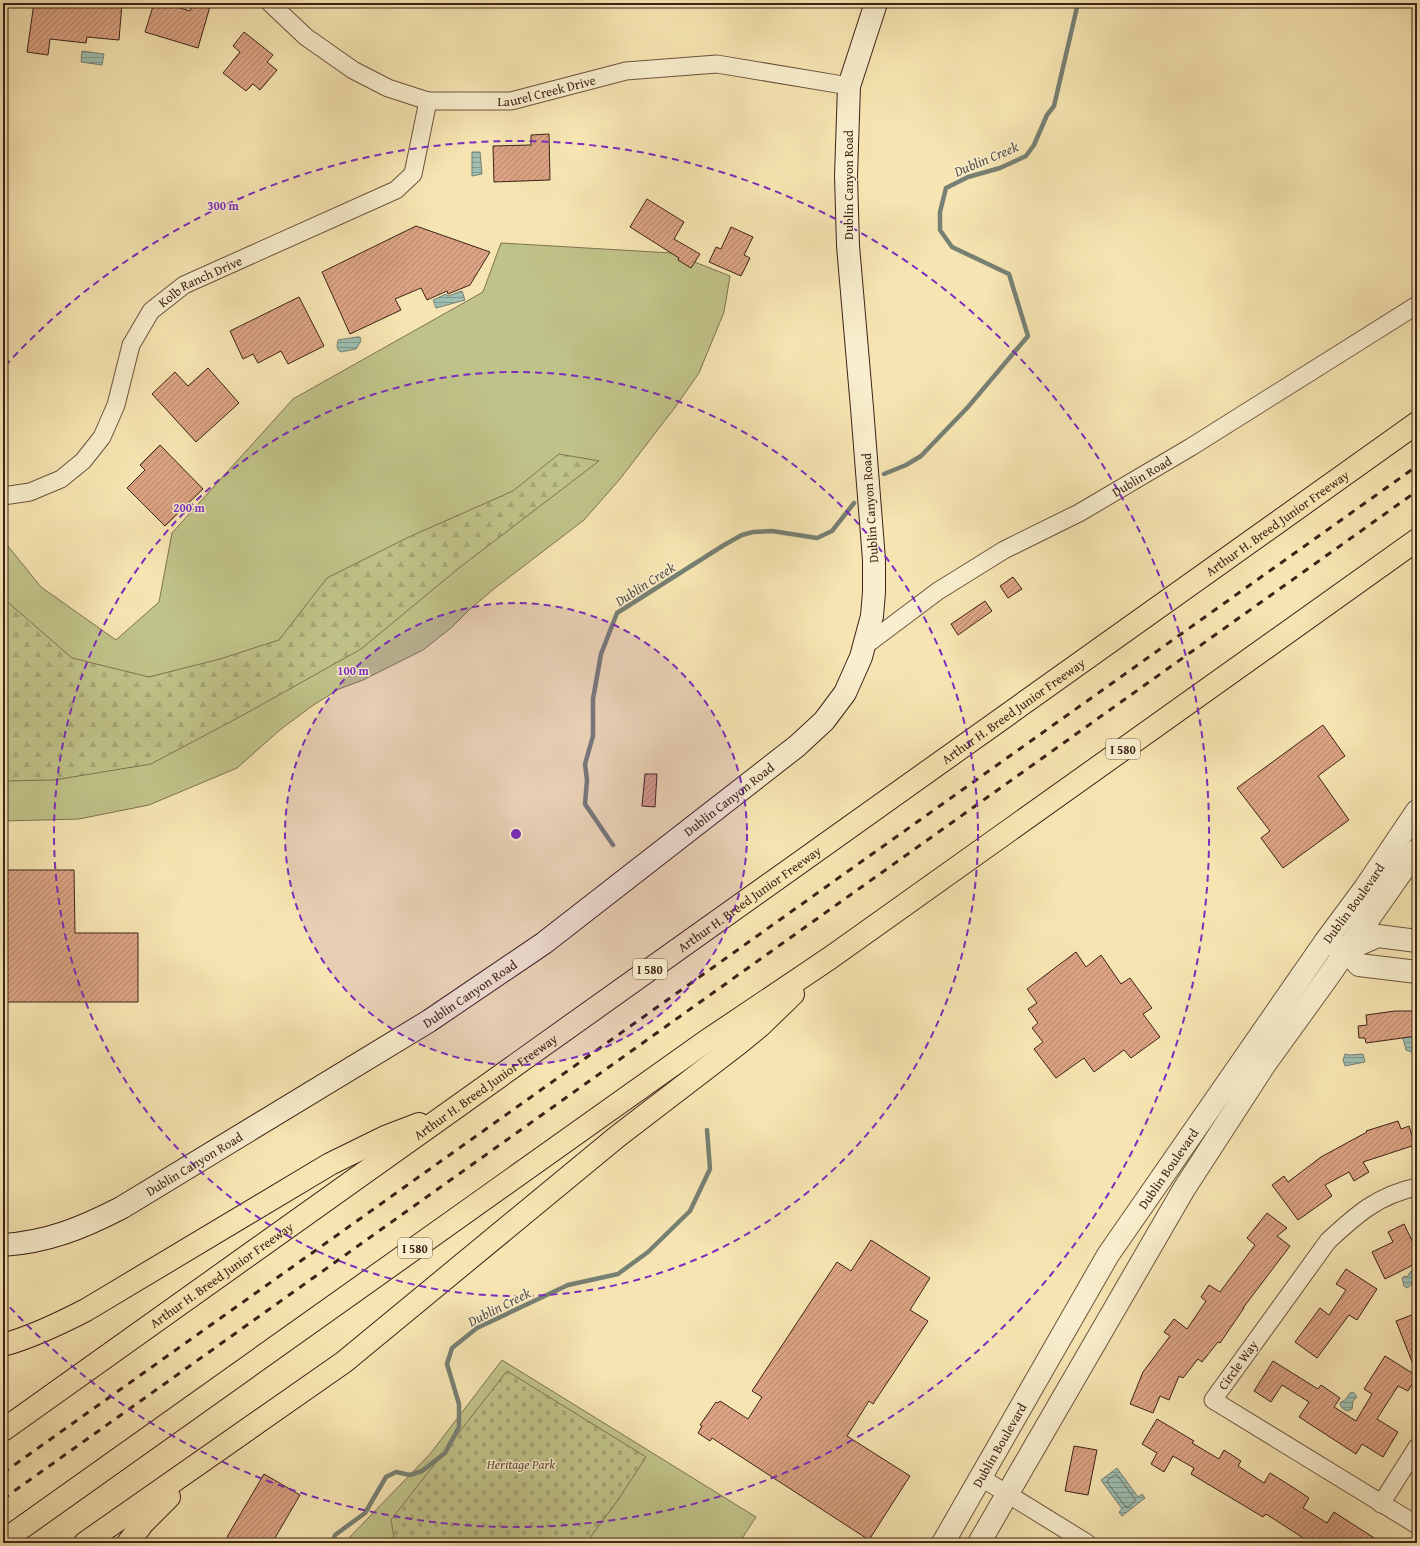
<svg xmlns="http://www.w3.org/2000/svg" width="1420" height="1546" font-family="'Gentium Book Plus',serif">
<defs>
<pattern id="forest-firs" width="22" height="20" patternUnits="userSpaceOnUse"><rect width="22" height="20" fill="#c0c389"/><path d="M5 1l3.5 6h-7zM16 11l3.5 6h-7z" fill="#a6a776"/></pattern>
<pattern id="cemetery-stones" width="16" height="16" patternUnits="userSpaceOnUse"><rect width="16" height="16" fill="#c0c389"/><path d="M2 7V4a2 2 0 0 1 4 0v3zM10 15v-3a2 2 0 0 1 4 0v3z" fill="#a6a776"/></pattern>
<pattern id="water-rules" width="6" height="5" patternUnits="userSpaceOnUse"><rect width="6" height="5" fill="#9dbeb1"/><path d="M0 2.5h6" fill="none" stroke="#819a8f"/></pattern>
<pattern id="building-hatch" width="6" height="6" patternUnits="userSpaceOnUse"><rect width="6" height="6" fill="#dba383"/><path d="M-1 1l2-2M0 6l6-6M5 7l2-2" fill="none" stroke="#b3846a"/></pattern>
</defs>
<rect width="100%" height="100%" fill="#f6e5b2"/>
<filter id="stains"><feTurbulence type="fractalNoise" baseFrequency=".005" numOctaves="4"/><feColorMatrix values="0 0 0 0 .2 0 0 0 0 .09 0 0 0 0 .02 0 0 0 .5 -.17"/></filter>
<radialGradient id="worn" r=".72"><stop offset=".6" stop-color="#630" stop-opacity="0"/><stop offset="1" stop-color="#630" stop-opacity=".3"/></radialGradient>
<!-- green -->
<g fill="#c0c389" stroke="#7e7250">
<polygon points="501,243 672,253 730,276 724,312 699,373 676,406 620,479 584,520 495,588 469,610 451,628 423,650 363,680 339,689 312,706 281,729 237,768 149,805 79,819 3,821 3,540 41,587 116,640 159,602 172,533 293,399 483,292"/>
<polygon points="502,1360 756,1517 739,1543 344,1543 430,1454"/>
</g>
<!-- forest -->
<polygon fill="url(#forest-firs)" stroke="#7e7250" points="559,454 599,461 459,568 361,649 245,714 151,764 54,780 3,781 3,598 72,658 149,677 220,659 279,640 327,578 409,537 513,491"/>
<!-- cemetery -->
<polygon fill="url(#cemetery-stones)" stroke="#7e7250" points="507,1371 646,1457 618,1500 586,1543 395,1543 391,1520"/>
<!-- water -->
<g fill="url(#water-rules)" stroke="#778074">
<polygon points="82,51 104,54 102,65 81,62"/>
<polygon points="472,152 480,152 482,174 472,176"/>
<polygon points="462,291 465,300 436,308 433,300 446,294 448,296"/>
<polygon points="357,337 360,337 361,341 356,349 341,352 338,350 337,346 338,340"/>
<polygon points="1402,1035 1412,1035 1414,1042 1417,1043 1417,1054 1406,1050"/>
<polygon points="1345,1054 1350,1055 1363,1054 1365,1062 1345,1066 1343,1060"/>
<polygon points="1417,1269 1417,1281 1407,1288 1404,1286 1402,1278 1405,1276 1407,1277 1411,1271"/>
<path d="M1353,1392L1355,1394L1357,1397L1353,1401L1352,1409L1348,1411C1344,1410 1341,1408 1340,1403L1346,1399L1350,1393Z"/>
<polygon points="1117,1468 1138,1497 1142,1494 1145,1498 1122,1516 1119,1512 1122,1509 1101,1480"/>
</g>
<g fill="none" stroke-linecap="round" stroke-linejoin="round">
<!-- shore -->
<polygon stroke="#6d7064" stroke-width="1" points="1115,1475 1117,1475 1135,1499 1135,1501 1128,1507 1125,1506 1107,1482 1108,1480"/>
<!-- stream -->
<g stroke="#778074" stroke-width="4.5">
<polyline points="884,474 906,465 921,456 968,407 1028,336 1009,274 952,247 940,230 940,212 946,188 968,177 1000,168 1026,156 1034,145 1047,115 1054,106 1078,3"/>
<polyline points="613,845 585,804 587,780 585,764 593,736 593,699 601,654 617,613 724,545 742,535 753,532 772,531 817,538 832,531 854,503"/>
<polyline points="333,1543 335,1535 365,1513 386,1477 396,1472 410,1475 422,1471 445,1453 459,1427 459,1404 447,1364 452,1348 477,1328 568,1285 618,1274 648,1252 690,1211 710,1169 707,1130"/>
</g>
</g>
<!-- building -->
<g fill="url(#building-hatch)" stroke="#3d2218">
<polygon points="34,3 122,3 119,40 87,37 86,43 50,39 48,55 27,52"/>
<polygon points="154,3 164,3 190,11 193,3 211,3 198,48 145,32"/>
<polygon points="244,32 273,55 267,62 277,70 260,90 253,84 246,91 223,73 240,52 233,46"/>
<polygon points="549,134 550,180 494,182 493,146 531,145 531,135"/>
<polygon points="647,199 684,222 674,239 700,254 691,268 678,260 679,258 630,227"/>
<polygon points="416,226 490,252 470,285 448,294 447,291 427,300 421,288 395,299 401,310 350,334 322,272"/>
<polygon points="731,227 753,237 744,255 750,258 741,276 709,262 716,247 721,249"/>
<polygon points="299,297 324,346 288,364 281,351 258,363 253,354 243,359 230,331"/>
<polygon points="208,368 239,403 196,442 152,394 175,372 188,386"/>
<polygon points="160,445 203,489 165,526 127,488 145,470 140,465"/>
<polygon points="1013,577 1022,589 1008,598 1000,586"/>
<polygon points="985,601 992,611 958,635 951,624"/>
<polygon points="1323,725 1345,756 1318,776 1349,820 1283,868 1261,838 1270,831 1237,788"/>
<polygon points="645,774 657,774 655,807 642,806"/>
<polygon points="3,870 74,870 75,933 138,933 138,1002 6,1002 6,939 3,939"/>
<polygon points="1076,952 1086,967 1101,955 1121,984 1130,978 1152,1008 1143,1014 1160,1037 1131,1058 1124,1050 1094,1072 1084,1058 1056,1078 1034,1049 1043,1042 1032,1028 1038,1023 1028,1009 1037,1003 1027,989"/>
<polygon points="1395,1011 1417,1011 1417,1036 1366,1043 1365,1038 1359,1038 1358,1026 1367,1025 1366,1015"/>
<polygon points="1398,1121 1401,1129 1409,1126 1415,1145 1363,1162 1369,1172 1354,1181 1349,1172 1325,1185 1332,1196 1298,1220 1272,1185 1284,1176 1288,1182 1321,1157 1367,1132 1366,1131"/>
<polygon points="1267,1213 1287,1228 1277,1236 1290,1246 1243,1308 1244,1308 1220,1343 1218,1342 1202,1362 1198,1359 1183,1378 1179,1376 1169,1400 1160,1396 1153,1413 1130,1404 1143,1372 1170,1336 1164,1332 1174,1319 1187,1329 1206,1301 1201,1297 1209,1285 1220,1292 1255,1245 1247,1238"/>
<polygon points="1404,1224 1417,1251 1417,1263 1385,1279 1372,1252 1393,1242 1388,1232"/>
<polygon points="871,1240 930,1278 910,1310 928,1321 873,1404 869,1401 847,1436 910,1476 869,1540 712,1438 710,1441 698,1433 702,1426 700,1425 716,1402 718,1403 720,1401 748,1419 762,1397 752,1391 837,1262 851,1271"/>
<polygon points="1346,1269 1377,1289 1357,1320 1349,1315 1317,1358 1295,1342 1320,1308 1329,1315 1346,1290 1336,1284"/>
<polygon points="1417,1313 1417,1372 1416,1372 1396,1321"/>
<polygon points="1385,1356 1417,1376 1408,1391 1398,1386 1377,1419 1398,1432 1383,1457 1362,1444 1356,1454 1299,1417 1309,1402 1282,1385 1271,1402 1254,1391 1273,1361 1318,1389 1321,1385 1340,1398 1334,1407 1356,1421 1372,1394 1364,1389"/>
<polygon points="1157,1419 1194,1441 1192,1443 1219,1459 1224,1450 1241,1461 1238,1466 1264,1483 1270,1473 1294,1488 1309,1498 1303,1508 1327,1523 1334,1512 1382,1543 1311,1543 1266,1514 1263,1517 1191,1474 1194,1468 1173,1456 1164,1472 1151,1464 1157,1453 1142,1444"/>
<polygon points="1074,1446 1097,1450 1088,1495 1065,1491"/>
<polygon points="264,1474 300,1495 272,1543 238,1543 227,1537"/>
</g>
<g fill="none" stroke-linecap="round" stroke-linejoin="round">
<!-- minor casing -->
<g stroke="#6b533e" stroke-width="19">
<g id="minor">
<path id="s1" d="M270,3L306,37L353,70L388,88L428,101H511L626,71L717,64L849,86"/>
<path id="s2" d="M3,496L30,492L61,479L83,461L102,437L116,405L131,345L151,311L184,285L396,190L413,174L428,101"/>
<path id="s3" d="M866,645L938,591L1004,550L1079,513L1191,447L1417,305"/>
<path d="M1417,1187C1378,1195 1356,1215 1328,1241L1213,1400L1417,1525"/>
<polyline points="980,1477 1087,1543"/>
<polyline points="1381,1504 1417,1447"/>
</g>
</g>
<!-- tertiary casing -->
<g stroke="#6b533e" stroke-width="24">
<g id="tertiary">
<polyline points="1333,945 1346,950 1359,965 1417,972"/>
<polyline points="1346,950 1378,936 1417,941"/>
<path id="s4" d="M943,1543L1108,1255L1325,942L1365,888L1417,811"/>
<polyline points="979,1543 1184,1189 1265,1064 1325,981 1417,850"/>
</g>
</g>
<!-- secondary casing -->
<g stroke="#3d2218" stroke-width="24">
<g id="secondary">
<path id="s5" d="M3,1245C48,1242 82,1228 121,1208L429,1021L544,943L797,746L824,721L845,693L861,657L872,616L874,592V560L862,408L848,246L846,176L849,86L876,3"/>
</g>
</g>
<!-- motorway casing -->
<g stroke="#3d2218" stroke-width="24">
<g id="motorway">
<path d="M3,1345C32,1337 59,1324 86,1310L330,1164L385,1137L419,1124"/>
<path id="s6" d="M3,1430L1417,423"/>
<polyline points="3,1541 705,1042 830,958 1417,540"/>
<polyline points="85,1543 344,1362 618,1136 738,1044 760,1026 793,994"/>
<polyline points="128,1543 143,1523 169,1497"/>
</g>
</g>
<!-- minor -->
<use href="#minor" stroke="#f9eecd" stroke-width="17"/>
<!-- tertiary -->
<use href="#tertiary" stroke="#f9eecd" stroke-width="22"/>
<!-- secondary -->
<use href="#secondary" stroke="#f9eecd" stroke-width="22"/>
<!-- motorway -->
<use href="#motorway" stroke="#f6e5b2" stroke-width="22"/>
<!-- rail -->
<g stroke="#3d2218" stroke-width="3" stroke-dasharray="7 7" stroke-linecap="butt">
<polyline points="3,1473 1417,466"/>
<polyline points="3,1499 1417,491"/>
</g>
</g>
<!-- distance rings -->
<circle cx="516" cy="834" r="231" fill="#7b2cbf" fill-opacity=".12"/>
<g fill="none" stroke="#7b2cbf" stroke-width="2" stroke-dasharray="7 5">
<circle cx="516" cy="834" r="231"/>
<circle cx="516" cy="834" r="462"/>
<path d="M5 366A693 693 0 1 1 5 1302"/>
</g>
<g text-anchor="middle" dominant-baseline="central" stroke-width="3" stroke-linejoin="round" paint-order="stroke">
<!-- shield labels -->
<g fill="#f9eecd" stroke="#755f4e" stroke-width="1">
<rect x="1106" y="739" width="34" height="20" rx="3"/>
<rect x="633" y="959" width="34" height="20" rx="3"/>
<rect x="398" y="1238" width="34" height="20" rx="3"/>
</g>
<g font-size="12" font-weight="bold" fill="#3d2218">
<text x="1123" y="749">I 580</text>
<text x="650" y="969">I 580</text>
<text x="415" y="1248">I 580</text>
</g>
<!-- street labels -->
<g font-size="13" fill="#3d2218" stroke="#f9eecd">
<text stroke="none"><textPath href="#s1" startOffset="308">Laurel Creek Drive</textPath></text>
<text transform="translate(848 185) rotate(-90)">Dublin Canyon Road</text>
<text stroke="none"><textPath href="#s2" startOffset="314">Kolb Ranch Drive</textPath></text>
<text stroke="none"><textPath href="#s3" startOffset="324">Dublin Road</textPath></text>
<text transform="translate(870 508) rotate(-94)">Dublin Canyon Road</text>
<text stroke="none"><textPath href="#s6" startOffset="1564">Arthur H. Breed Junior Freeway</textPath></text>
<text stroke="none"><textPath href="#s6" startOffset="1240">Arthur H. Breed Junior Freeway</textPath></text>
<text stroke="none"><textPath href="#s5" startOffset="858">Dublin Canyon Road</textPath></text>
<text stroke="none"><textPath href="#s6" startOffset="916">Arthur H. Breed Junior Freeway</textPath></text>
<text stroke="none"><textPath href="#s4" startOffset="761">Dublin Boulevard</textPath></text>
<text stroke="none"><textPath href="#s5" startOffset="534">Dublin Canyon Road</textPath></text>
<text stroke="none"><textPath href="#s6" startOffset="592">Arthur H. Breed Junior Freeway</textPath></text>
<text stroke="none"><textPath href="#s5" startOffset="210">Dublin Canyon Road</textPath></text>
<text stroke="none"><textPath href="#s4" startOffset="437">Dublin Boulevard</textPath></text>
<text stroke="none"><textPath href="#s6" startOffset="268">Arthur H. Breed Junior Freeway</textPath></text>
<text transform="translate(1238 1365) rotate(-54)">Circle Way</text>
<text stroke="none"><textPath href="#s4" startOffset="113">Dublin Boulevard</textPath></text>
</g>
<!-- park labels -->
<g font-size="13" font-style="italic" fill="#5e4a34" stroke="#f9eecd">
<text x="521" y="1464">Heritage Park</text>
</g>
<!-- water labels -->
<g font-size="14" font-style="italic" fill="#5a5146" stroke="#f9eecd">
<text transform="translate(986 159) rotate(-23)">Dublin Creek</text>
<text transform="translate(645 584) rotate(-33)">Dublin Creek</text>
<text transform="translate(499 1307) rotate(-27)">Dublin Creek</text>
</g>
</g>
<circle cx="516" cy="834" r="6" fill="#7b2cbf" stroke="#f9eecd" stroke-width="2"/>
<g font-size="12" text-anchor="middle" font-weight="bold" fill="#7b2cbf" stroke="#f9eecd" stroke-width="3" stroke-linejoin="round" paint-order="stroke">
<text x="223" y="210">300 m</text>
<text x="189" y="512">200 m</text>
<text x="353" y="675">100 m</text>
</g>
<!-- margin -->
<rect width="1420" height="1546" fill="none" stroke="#f6e5b2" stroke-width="16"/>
<rect x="4" y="4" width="1412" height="1538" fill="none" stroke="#3d2218" stroke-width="2"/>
<rect x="8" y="8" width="1404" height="1530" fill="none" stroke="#3d2218"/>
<rect width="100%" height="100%" filter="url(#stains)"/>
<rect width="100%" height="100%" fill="url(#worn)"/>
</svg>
